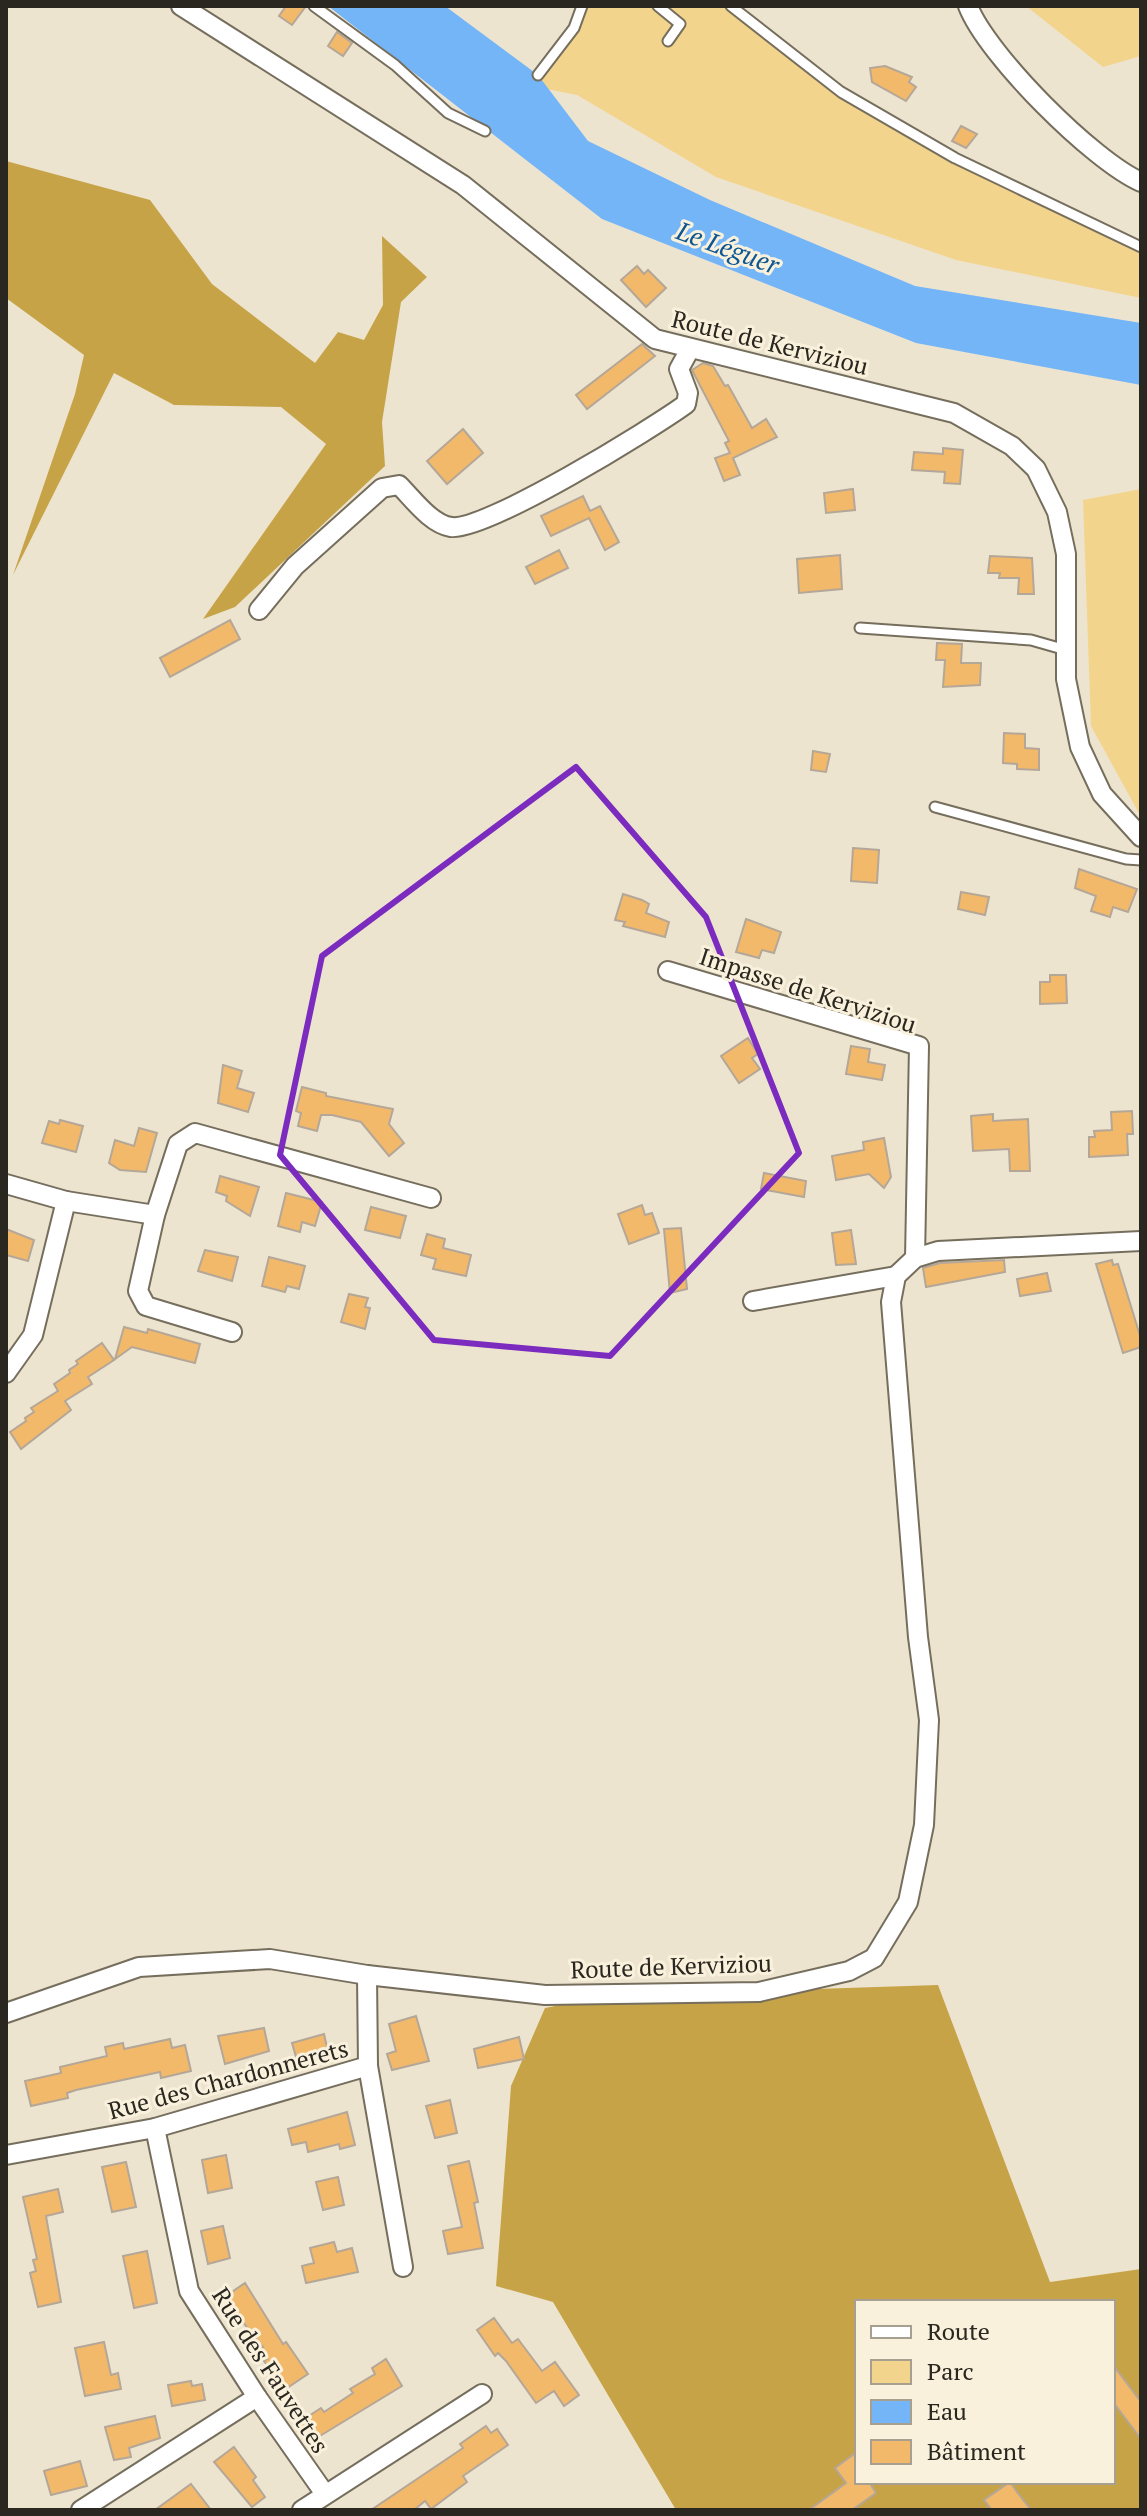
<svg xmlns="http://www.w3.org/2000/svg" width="1147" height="2516" font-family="'PT Serif',serif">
<rect width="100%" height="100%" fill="#ede4d0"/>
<!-- green -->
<g fill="#f3d48c">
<polygon points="587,6 727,6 839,94 1141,249 1141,298 956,260 716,177 577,95 536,87"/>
<polygon points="1026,6 1141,6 1141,56 1103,67"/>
<polygon points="1141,489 1141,817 1091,726 1083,500"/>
</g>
<!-- forest -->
<g fill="#c7a348" fill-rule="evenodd">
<polygon points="6,161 150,200 212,284 315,363 338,332 364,340 383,305 382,236 427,277 401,302 382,422 385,466 235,607 203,619 326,444 281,407 174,405 114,373 13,575 75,394 84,355 6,298"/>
<path d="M938,1985L1050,2282L1141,2269V2510H676L553,2302L496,2286L511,2086L545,2008L606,1996ZM857,2302H1113V2482H857Z"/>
</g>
<!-- water -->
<polygon fill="#74b5f7" points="328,6 445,6 538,75 588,141 710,200 915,286 1141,323 1141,385 916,343 602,219"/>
<!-- building -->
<g fill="#f3b96b" stroke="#b4a797" stroke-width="2">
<polygon points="286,6 306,6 292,25 279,16"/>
<polygon points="337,32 352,43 343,56 328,46"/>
<polygon points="885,66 912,77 909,82 916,87 906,101 872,82 870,68"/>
<polygon points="961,126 977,134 966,148 952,141"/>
<polygon points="637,266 644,274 648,270 666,288 646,307 621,280"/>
<polygon points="642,344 655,356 587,409 576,395"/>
<polygon points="703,363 713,366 725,386 728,385 752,428 766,419 777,437 733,458 740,475 724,481 715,458 730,453 725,443 729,441 692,370"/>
<polygon points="463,429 483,453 447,484 427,461"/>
<polygon points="943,448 963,450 960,484 944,483 945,472 912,470 914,452 943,454"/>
<polygon points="853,489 855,510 826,513 824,493"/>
<polygon points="583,496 590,511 600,506 619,542 605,550 589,518 551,536 541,516"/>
<polygon points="559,550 568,568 535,584 526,567"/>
<polygon points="840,555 842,589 799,593 797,559"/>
<polygon points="990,556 1032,558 1034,594 1018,594 1019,578 999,578 1000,573 988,573"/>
<polygon points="230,620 240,639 170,677 160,658"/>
<polygon points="937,643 962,644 961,663 981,663 980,685 943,687 945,660 936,660"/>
<polygon points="1004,733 1025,734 1025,748 1039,749 1039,770 1017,769 1017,764 1003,763"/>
<polygon points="813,751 830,754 826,772 811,770"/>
<polygon points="853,848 879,850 877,883 851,881"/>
<polygon points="1079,869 1137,889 1128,912 1113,907 1110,917 1091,911 1096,896 1075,888"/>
<polygon points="961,892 989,897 985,915 958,909"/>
<polygon points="623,894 642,900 649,904 646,913 669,922 665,937 623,926 625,922 615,920"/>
<polygon points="746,919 781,932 774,953 762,950 759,958 736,952"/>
<polygon points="1050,975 1066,975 1067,1003 1040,1004 1040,982 1050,982"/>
<polygon points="748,1038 758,1054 752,1058 760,1069 739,1083 721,1056"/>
<polygon points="851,1046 870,1049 868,1062 885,1065 882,1080 846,1074"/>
<polygon points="223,1065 242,1071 237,1088 254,1093 248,1112 218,1103"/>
<polygon points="302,1087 326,1093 326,1096 393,1109 389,1124 404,1143 389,1156 361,1122 332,1115 321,1115 317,1131 298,1126 301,1113 296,1111"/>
<polygon points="1132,1111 1133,1134 1127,1134 1128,1155 1089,1157 1089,1137 1095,1137 1094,1131 1112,1130 1111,1112"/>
<polygon points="993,1114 993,1121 1028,1119 1030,1171 1010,1171 1009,1149 973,1151 971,1116"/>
<polygon points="60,1120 83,1126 76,1152 42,1143 49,1121 59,1124"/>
<polygon points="139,1128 157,1133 146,1172 120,1170 109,1163 115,1140 134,1146"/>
<polygon points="884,1138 891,1177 884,1188 869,1174 836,1180 832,1156 864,1150 863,1142"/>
<polygon points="764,1173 806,1181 804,1197 761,1189"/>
<polygon points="220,1176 259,1187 250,1216 226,1201 227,1196 216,1192"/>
<polygon points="286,1193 322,1202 315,1226 302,1222 300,1232 278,1226"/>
<polygon points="642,1205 645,1215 652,1213 659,1233 629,1244 618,1214"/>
<polygon points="371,1207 406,1216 400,1238 365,1230"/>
<polygon points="681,1228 687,1289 670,1293 664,1229"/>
<polygon points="6,1229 34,1240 28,1261 6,1255"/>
<polygon points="851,1230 856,1264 836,1265 832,1233"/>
<polygon points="427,1234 445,1239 443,1248 471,1255 466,1276 433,1269 436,1259 421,1255"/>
<polygon points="205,1250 238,1257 232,1281 198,1271"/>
<polygon points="269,1257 305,1266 299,1289 287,1286 285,1292 262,1286"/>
<polygon points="1004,1260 1005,1272 926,1287 923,1268 940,1263"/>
<polygon points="1112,1260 1113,1265 1118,1264 1141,1339 1141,1347 1123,1353 1096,1264"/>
<polygon points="1047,1273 1051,1291 1020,1296 1017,1279"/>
<polygon points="349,1294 368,1298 365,1307 370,1308 365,1329 341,1322"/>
<polygon points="124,1327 147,1333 148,1329 200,1344 195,1363 132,1347 115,1359"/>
<polygon points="102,1343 114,1360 88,1377 92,1384 65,1401 71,1410 21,1449 10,1432 26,1421 25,1418 34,1412 31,1408 58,1391 54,1384 70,1373 69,1370 78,1364 76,1361"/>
<polygon points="416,2016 429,2061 392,2070 387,2054 396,2051 389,2024"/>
<polygon points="264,2028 269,2051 225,2064 218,2036"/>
<polygon points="324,2034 329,2056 298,2064 292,2043"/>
<polygon points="519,2037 524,2059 478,2068 474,2049"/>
<polygon points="170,2039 172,2048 185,2045 191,2071 161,2078 160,2072 76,2090 67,2093 68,2098 31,2106 25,2081 61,2073 60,2067 107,2056 105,2047 123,2043 124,2049"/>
<polygon points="450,2100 457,2133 435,2138 426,2106"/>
<polygon points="347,2112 355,2145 340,2149 339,2144 308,2152 306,2142 292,2145 288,2129"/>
<polygon points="226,2155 232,2188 208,2193 202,2160"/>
<polygon points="469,2161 478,2202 474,2203 483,2248 448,2254 443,2231 462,2227 448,2166"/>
<polygon points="126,2162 136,2207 112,2212 102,2167"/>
<polygon points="338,2177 344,2205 323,2210 316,2182"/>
<polygon points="58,2189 63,2212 46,2216 61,2302 38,2307 30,2273 36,2271 33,2260 37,2259 23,2197"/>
<polygon points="223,2226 230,2258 208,2264 201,2231"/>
<polygon points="334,2242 337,2252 352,2248 358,2272 306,2283 302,2266 314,2263 310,2248"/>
<polygon points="147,2251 157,2303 134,2308 123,2256"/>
<polygon points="245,2283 283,2344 286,2342 308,2374 284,2390 264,2361 267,2359 260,2349 263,2347 223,2298"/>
<polygon points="494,2318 512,2343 518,2339 542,2371 555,2362 579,2395 564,2406 554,2391 536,2403 506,2361 498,2353 495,2356 477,2330"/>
<polygon points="104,2342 111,2375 118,2373 121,2389 85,2396 75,2348"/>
<polygon points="386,2359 402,2386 310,2442 298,2423 321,2408 324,2412 353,2393 350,2389 375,2374 372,2368"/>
<polygon points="1113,2365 1141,2402 1141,2439 1113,2402"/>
<polygon points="191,2381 192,2386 202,2384 205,2400 172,2406 168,2385"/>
<polygon points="155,2416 160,2438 129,2448 131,2457 114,2460 105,2427"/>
<polygon points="486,2426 491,2433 497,2429 508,2445 463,2476 467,2482 431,2509 425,2501 414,2510 371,2510 463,2448 460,2444"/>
<polygon points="234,2447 256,2477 253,2480 265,2497 252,2507 214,2462"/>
<polygon points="857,2452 857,2482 869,2482 876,2493 852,2510 809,2510 846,2483 835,2468"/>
<polygon points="80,2461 87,2486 51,2495 44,2471"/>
<polygon points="1010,2482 1017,2492 1031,2510 992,2510 984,2500"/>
<polygon points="191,2484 211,2510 155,2510"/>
</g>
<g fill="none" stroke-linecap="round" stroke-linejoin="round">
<!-- lane casing -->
<g stroke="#766e5d" stroke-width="13">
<g id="lane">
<polyline points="314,6 395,65 448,113 485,131"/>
<polyline points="658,6 680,24 668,41"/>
<polyline points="731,6 841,92 955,158 1141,247"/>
<polyline points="538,75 574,28 582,6"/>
<polyline points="860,628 1031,640 1066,650"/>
<polyline points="935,807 1126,859 1141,860"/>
</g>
</g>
<!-- street casing -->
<g stroke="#766e5d" stroke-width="22">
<g id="street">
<polyline points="181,6 463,185 655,339 954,413 1012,446 1036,469 1057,512 1066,554 1066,679 1080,747 1102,794 1141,837"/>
<path d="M968,6C987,55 1093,161 1141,182"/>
<path d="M259,610L295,566L382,488L399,485C413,499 431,524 451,527C485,532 653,428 686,404L688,393L679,369L690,349"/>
<polyline points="668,971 919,1046 915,1258"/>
<polyline points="6,1184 66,1201 33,1335 6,1373"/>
<polyline points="66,1201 155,1215"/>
<polyline points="753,1301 896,1276"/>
<polyline points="232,1332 146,1306 138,1291 155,1215 178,1144 195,1133 431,1198"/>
<polyline points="367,1975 368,2066 403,2267"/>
<polyline points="6,2013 139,1967 270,1959 367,1975 545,1995 759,1992 849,1971 874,1958 908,1902 924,1825 929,1720 918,1637 891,1302 896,1276 915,1258 938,1251 1141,1241"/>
<polyline points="155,2128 189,2291 257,2397 325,2494"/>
<polyline points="6,2155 155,2128 368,2066"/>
<polyline points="81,2510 257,2397"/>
<polyline points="302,2510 482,2394"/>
</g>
</g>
<!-- lane -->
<use href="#lane" stroke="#fff" stroke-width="9"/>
<!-- street -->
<use href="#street" stroke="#fff" stroke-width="18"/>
</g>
<!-- marked area -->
<path fill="none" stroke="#7b2cbf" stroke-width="6" stroke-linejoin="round" d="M576,767L706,917L799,1153L610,1356L434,1340L280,1155L322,956Z"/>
<g text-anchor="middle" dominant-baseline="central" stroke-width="6" stroke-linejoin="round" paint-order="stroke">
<!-- street labels -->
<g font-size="24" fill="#2a2720" stroke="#faf1dd">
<text transform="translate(770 342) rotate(14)">Route de Kerviziou</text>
<text transform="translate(808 990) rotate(18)">Impasse de Kerviziou</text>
<text transform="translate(671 1966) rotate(-2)">Route de Kerviziou</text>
<text transform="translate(228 2079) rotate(-15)">Rue des Chardonnerets</text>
<text transform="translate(271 2370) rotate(57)">Rue des Fauvettes</text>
</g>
<!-- water labels -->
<g font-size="26" font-style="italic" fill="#0e5792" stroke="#faf1dd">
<text transform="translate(728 247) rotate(20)">Le Léguer</text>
</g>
</g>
<!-- border -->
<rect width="1147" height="2516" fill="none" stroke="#2a2720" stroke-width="16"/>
<!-- legend -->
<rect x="855" y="2300" width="260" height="184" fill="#faf1dd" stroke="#a7a091" stroke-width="2"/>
<rect x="871" y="2326" width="40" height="12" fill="#ffffff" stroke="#a7a091" stroke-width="2"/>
<text x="927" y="2340" font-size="24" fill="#2a2720">Route</text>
<rect x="871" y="2360" width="40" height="24" fill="#f3d48c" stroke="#a7a091" stroke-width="2"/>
<text x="927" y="2380" font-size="24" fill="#2a2720">Parc</text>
<rect x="871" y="2400" width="40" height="24" fill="#74b5f7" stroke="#a7a091" stroke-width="2"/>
<text x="927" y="2420" font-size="24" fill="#2a2720">Eau</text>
<rect x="871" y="2440" width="40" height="24" fill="#f3b96b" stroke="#a7a091" stroke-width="2"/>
<text x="927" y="2460" font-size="24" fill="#2a2720">Bâtiment</text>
</svg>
